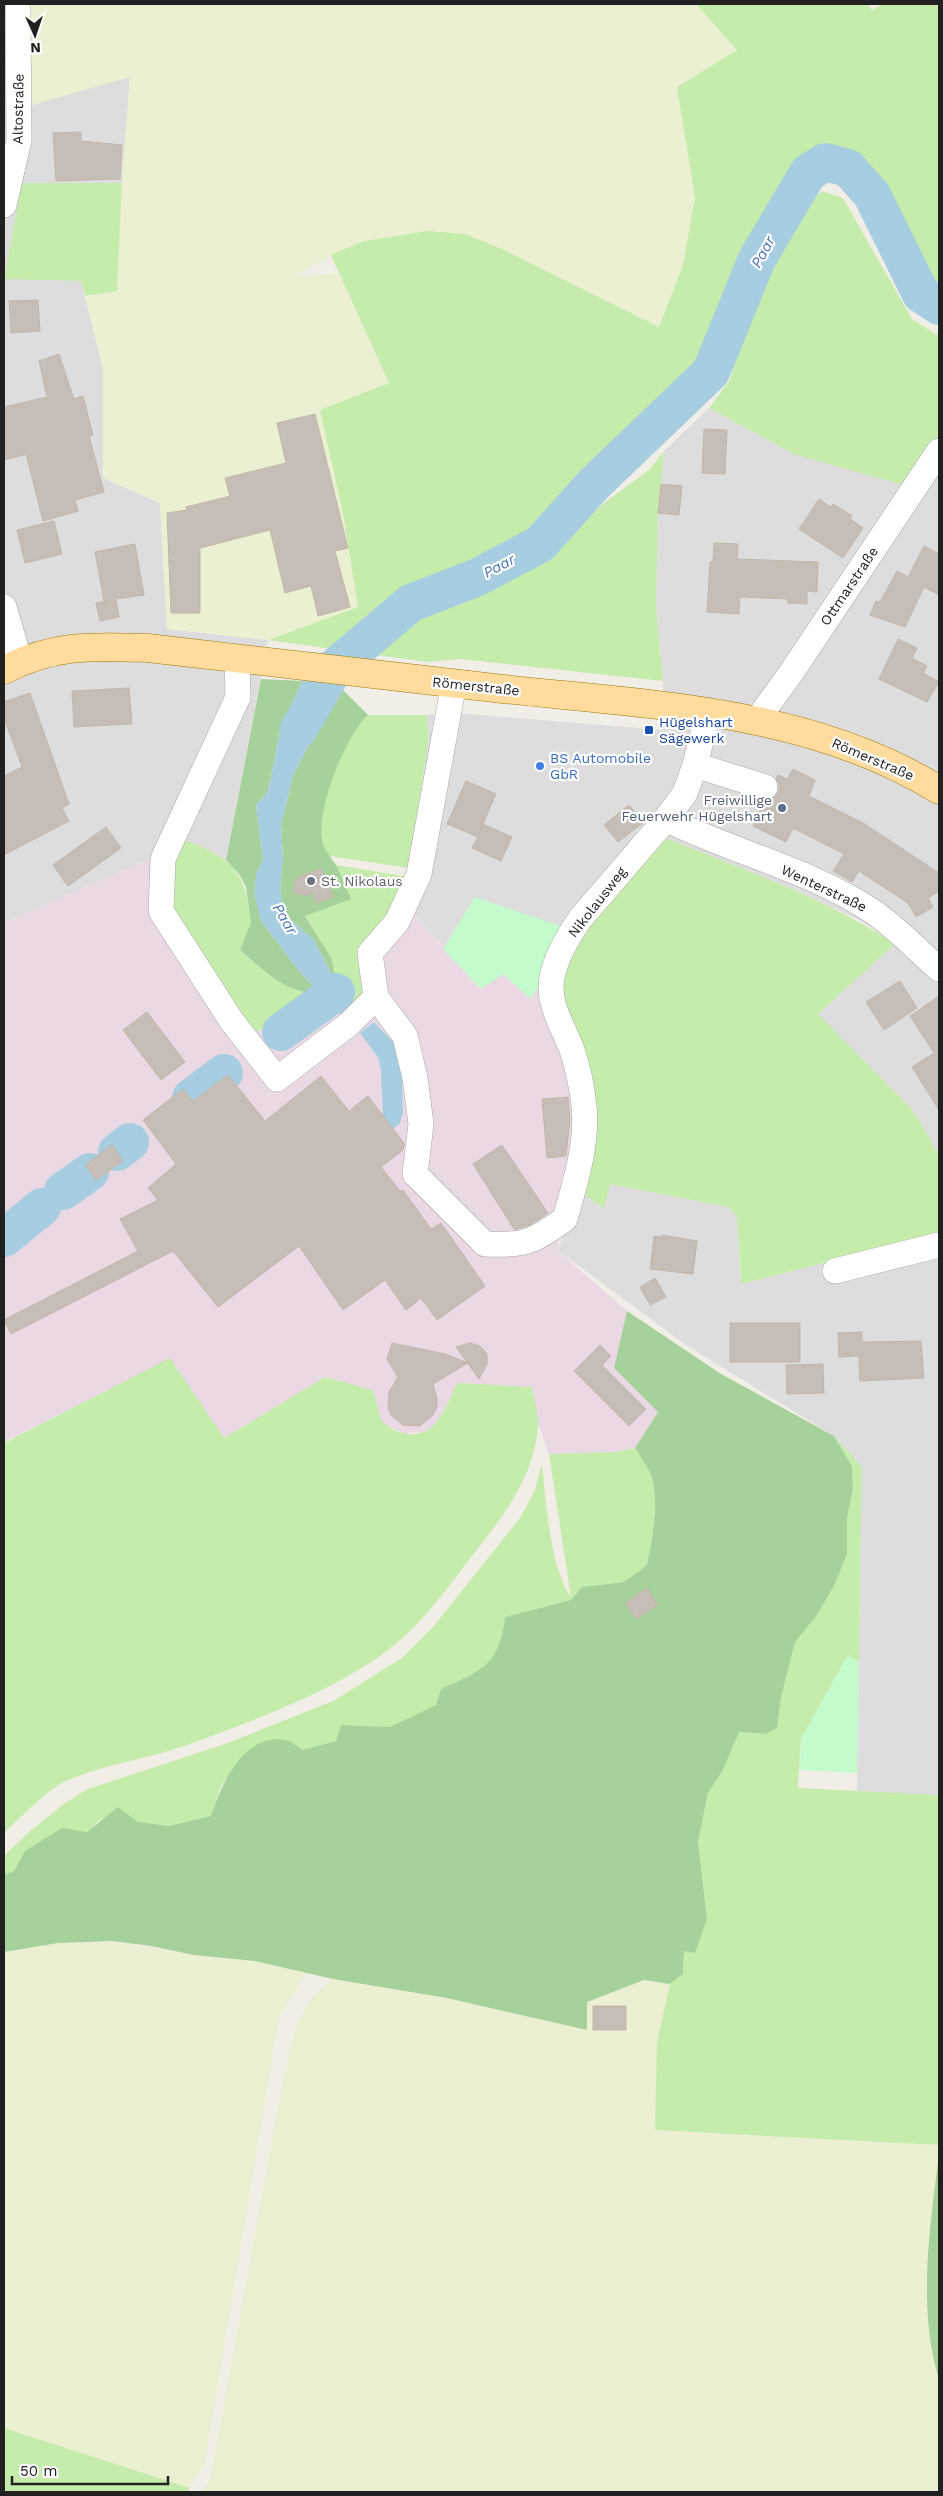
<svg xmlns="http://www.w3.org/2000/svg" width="943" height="2496" font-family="'Work Sans',sans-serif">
<rect width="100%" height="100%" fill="#f1eee7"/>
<!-- residential -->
<g fill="#dedddd">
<polygon points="4,29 11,109 130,77 122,183 22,183 81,281 103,369 103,478 160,503 167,629 268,640 226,860 206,848 169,883 150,859 4,923"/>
<polygon points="709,408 794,454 939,468 939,1157 911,1108 818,1014 895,944 861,921 792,889 668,839 565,1016 481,989 400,899 409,868 429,736 426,715 469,714 662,730 663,681 656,607 658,513 664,451"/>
<polygon points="610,1184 728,1207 737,1216 741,1284 939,1234 939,1795 857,1791 861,1467 834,1436 686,1345 557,1250 580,1192"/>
</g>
<!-- industrial -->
<polygon fill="#ead8e5" points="150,859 169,883 251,1035 322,995 344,1017 360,968 357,959 360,950 400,899 480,989 503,974 530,999 538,988 545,995 569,1064 578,1134 557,1250 627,1311 614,1368 658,1412 635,1448 615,1452 549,1454 538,1424 532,1387 458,1383 437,1424 423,1432 403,1433 382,1422 373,1390 325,1377 224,1438 170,1359 4,1442 4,923"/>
<!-- farmland -->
<g fill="#ebf0d2">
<polygon points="26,4 696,4 737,50 677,87 695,198 683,265 659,327 502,249 465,234 364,241 331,255 294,277 339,273 389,384 343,513 358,607 268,640 167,629 160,503 103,478 103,369 85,296 117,291 122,183 130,77 28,106"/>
<polygon points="112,1941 194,1955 255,1961 307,1972 279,2017 205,2463 190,2488 4,2428 4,1952 58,1943"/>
<polygon points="333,1979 447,1998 586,2030 587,2002 644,1980 670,1984 657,2043 656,2130 939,2145 933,2357 939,2380 939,2492 202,2492 210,2480 279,2101 295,2028 311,1998"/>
</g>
<!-- grass -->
<g fill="#c6ecac">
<polygon points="696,4 868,4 872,10 883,4 939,4 939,288 910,259 894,228 885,196 854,152 817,159 797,177 742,269 706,353 530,526 564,538 608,500 649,470 664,451 658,513 656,607 663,681 460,659 427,662 268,640 358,607 343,513 320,410 389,383 331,255 364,241 427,231 465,234 502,249 659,327 683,265 695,198 677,87 737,50"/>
<polygon points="22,183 122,183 117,291 85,296 81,281 4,279"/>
<polygon points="822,191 843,198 912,319 939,336 939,436 907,486 794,454 709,408 730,380 755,291 802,209"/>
<path d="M368,715H426L429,736L409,868L329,856C327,852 323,847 322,842C316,809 343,737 368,715Z"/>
<path d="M668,839C745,870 826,898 895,944L818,1014L911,1108L929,1137L939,1157V1234L741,1284L737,1216L728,1207L610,1184L604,1208L580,1192L563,977L575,941L656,845Z"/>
<path d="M184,840C218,852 242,864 248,903C249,908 251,916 251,922C251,930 243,942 240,950C254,963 270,978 287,986C297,991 306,991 316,998L251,1035L172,908L176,851Z"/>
<polygon points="336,865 409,877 403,894 360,950 357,959 365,991 357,1005 335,980 332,959 305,915 350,899"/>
<path d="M170,1358L224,1438L325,1377L373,1390L382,1422C389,1426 396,1432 403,1433C436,1441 446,1406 457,1383L532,1387C534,1399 538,1412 538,1424C536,1472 506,1513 478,1548C453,1581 421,1626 388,1650C334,1691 251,1722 187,1745C148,1759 106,1764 68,1780C49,1788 20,1818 4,1833V1443Z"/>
<polygon points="834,1436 862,1467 859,1662 848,1655 801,1739 798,1788 939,1795 939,2145 655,2130 657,2043 670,1984 683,1974 684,1951 707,1920 698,1842 708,1793 723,1770 739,1732 766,1734 777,1727 781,1697 795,1641 817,1615 835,1584 847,1554 847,1518 853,1489 852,1466"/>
<path d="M635,1448C640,1456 647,1466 651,1475C660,1500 652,1540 647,1565L624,1582L582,1587L571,1600L505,1617C499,1666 482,1670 441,1689L437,1705L390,1727L341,1725L336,1741L302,1750L287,1740L238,1762L221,1786L211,1816L169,1826L101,1819L87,1832L25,1851L14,1871L4,1875V1856L29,1832L65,1803L88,1789L228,1743L333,1701L402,1658L433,1627L520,1518L535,1490L542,1464C546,1503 550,1566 571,1598L549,1454L615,1452Z"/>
<polygon points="4,2428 190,2488 187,2492 4,2492"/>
</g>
<!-- forest -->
<g fill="#a6d19a">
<path d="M261,679L302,681L280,732L268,792L256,805L263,860L256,874L261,921L299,971L322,995L316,998C306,991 297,991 287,986C270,978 254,962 240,950L251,923L246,887L239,874L226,860Z"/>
<path d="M339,686L368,715C345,736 314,813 323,844C325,852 333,859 337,867C342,877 346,888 351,899L305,916L332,959L335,980L313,939L289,918L283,907L280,890L283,858L281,825L293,776Z"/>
<path d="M627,1311L721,1374L834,1436L852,1466L853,1489L847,1518V1554L835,1584L817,1615L795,1642L781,1697L777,1728L766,1734L739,1732L723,1770L708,1793L698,1842L707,1919L695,1953L684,1951L683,1974L670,1984L644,1980L587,2002V2030L447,1998L333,1979L255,1961L194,1955L151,1946L112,1941L58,1943L4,1952V1875L14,1871L25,1851L62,1828L87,1832L118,1807L138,1822L169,1826L211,1816C222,1783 243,1733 286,1740C291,1741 298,1747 302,1750L336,1741L341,1725L390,1727L436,1705L441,1689C482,1670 499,1666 505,1617L571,1600L582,1587L624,1582L647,1565C652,1540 660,1500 651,1475C647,1466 640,1456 635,1448L658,1412L614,1368Z"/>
<path d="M939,2153V2380C917,2306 930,2228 939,2153Z"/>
</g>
<!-- park -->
<g fill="#c3fbcc">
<polygon points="475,897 566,928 544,976 539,975 538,988 530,999 503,974 481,989 443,949"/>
<polygon points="848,1655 859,1662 857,1773 800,1770 801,1739"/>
</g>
<!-- water -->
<g fill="#a6cee0">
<polygon points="921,294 929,295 939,301 939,315"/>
<polygon points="302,681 339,686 293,776 281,825 283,858 280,890 283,907 289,918 313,939 335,980 357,1005 344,1017 299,971 261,921 254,893 256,874 263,860 256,805 268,792 280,732"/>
<polygon points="374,1022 395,1044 405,1067 402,1084 403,1112 400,1123 393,1129 370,1126 383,1116 381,1070 378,1057 360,1033"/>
</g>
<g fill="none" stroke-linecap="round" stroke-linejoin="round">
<!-- river -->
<g stroke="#a6cee0" stroke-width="38">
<polyline points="299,729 334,668 411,603 478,577 540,544 594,484 711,372 757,259 808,173 825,162 848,168 872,195 921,294 939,306"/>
<polyline points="281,1032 336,992"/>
<polyline points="191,1098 224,1073"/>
<polyline points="117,1152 130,1142"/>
<polyline points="63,1191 90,1172"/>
<polyline points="4,1238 42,1207"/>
</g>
</g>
<!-- building -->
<g fill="#c6beb6" stroke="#c3b6a8">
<polygon points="81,132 81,141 122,145 120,179 56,181 53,133"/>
<polygon points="38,300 40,331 11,333 9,301"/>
<polygon points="59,354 74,399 83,396 93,435 89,436 104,492 75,500 78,511 43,521 26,454 4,460 4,407 47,397 39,361"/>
<polygon points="315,414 348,548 335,551 350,607 318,616 311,586 285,593 270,530 200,548 200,613 171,613 167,513 187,510 186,507 230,496 225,478 286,463 277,423"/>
<polygon points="704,429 727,430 725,474 702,473"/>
<polygon points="661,484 682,486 679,515 658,513"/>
<polygon points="819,499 831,507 833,504 843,510 852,516 850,519 863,528 843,558 799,529"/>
<polygon points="54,521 62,554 25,563 17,530"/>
<polygon points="714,543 738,544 737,559 818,562 817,592 807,591 807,604 788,603 788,599 740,597 739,614 707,612 710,562 713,562"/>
<polygon points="135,544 144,595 116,599 119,617 100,621 96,603 109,601 104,601 95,552"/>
<polygon points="924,546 939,554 939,595 924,587 905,627 870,615 876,601 880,602 897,571 908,577"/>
<polygon points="898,639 917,648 912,658 927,666 923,673 939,682 927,702 879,679"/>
<polygon points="129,688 132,724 74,727 72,691"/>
<polygon points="30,693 69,804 62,808 69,821 4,855 4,776 22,767 4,718 4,702"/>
<polygon points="793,769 815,780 809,796 863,823 939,873 939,891 928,898 933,907 916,917 908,903 859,871 852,882 833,871 844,854 793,828 786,842 753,826 765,801 774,798 779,792 779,784 776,779 778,775 787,779"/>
<polygon points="466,781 496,794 479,833 483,824 512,837 501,861 472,848 478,837 447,824"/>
<polygon points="629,805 643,823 618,842 604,825"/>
<polygon points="106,827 121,848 68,886 53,865"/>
<polygon points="321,868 333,897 316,903 312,893 305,896 293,892 296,878"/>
<polygon points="900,981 917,1008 884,1030 866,1002"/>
<polygon points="939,996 939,1110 912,1067 934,1053 910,1016"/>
<polygon points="147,1012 185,1062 161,1080 123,1030"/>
<polygon points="228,1075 265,1121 321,1076 349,1111 368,1096 404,1143 403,1150 381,1167 400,1191 403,1190 431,1229 441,1223 485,1286 437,1320 421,1298 406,1310 385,1280 343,1310 299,1246 218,1307 173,1251 11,1334 4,1320 138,1251 120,1219 158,1200 148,1188 176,1164 143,1120 183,1089 193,1101"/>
<polygon points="568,1097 570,1120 566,1156 547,1158 542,1099"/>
<polygon points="112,1145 123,1161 96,1180 85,1165"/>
<polygon points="502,1145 548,1213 530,1225 517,1229 514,1229 473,1164"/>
<polygon points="662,1235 697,1241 693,1274 650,1269 654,1236 662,1237"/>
<polygon points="655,1278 666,1297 650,1305 640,1287"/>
<rect x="730" y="1323" width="70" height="39"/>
<polygon points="862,1332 862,1342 921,1341 924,1378 860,1381 859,1356 839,1357 838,1333"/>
<polygon points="392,1343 445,1354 468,1363 433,1384 437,1399 437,1407 433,1415 420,1426 403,1425 391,1415 388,1408 389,1392 398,1377 387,1359"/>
<polygon points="470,1343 480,1346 487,1354 487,1364 479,1379 456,1347"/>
<polygon points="600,1345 611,1356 602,1365 646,1409 629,1426 574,1371"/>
<polygon points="823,1364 824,1393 787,1394 786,1365"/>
<polygon points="647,1588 658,1605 636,1619 625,1603"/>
<rect x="593" y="2006" width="33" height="24"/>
</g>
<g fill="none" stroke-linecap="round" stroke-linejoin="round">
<!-- minor casing -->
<g stroke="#a7a7a7" stroke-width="26">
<g id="minor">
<polyline points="4,205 19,140 18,10"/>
<polyline points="4,607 20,662"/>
<polyline points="237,658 238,697 163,859 161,911 231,1020 277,1079 349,1024 376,997"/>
<path d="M454,683L419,874L397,922L370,953L376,997L405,1036L415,1078L421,1124L415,1174L485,1244C526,1246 532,1242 565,1219C575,1183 588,1143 584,1106C582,1087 578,1068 572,1050C563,1026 547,1004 552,977C556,957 569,935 580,919L666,819L685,793L695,765L708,713"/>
<polyline points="757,720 793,670 939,451"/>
<polyline points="695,765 765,787"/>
<path d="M666,819C732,852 811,870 872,911C896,927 917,950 939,969"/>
<polyline points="835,1271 939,1245"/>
</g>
</g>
<!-- major casing -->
<g stroke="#9d7500" stroke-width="29">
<path id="major" d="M4,670C54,644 93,646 148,648C266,661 385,676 503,689C651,705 810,710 939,790"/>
</g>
<!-- minor -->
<use href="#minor" stroke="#fff" stroke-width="25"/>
<!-- major -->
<use href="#major" stroke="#ffdc9e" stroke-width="28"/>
</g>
<!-- markers -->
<rect fill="#1a4fb4" stroke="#fff" stroke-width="2" x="644" y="725" width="10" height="10" rx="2.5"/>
<circle fill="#3f7fe0" stroke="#fff" stroke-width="2" cx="540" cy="766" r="5"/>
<circle fill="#5c6f8a" stroke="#fff" stroke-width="2" cx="782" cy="808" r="5"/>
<circle fill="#6b7280" stroke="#fff" stroke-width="2" cx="311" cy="881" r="5"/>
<g text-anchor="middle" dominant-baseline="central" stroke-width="4.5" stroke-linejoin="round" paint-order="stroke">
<!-- street labels -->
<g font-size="14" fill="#202020" stroke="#fff">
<text transform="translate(18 109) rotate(-89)">Altostraße</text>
<text transform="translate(849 586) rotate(-56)">Ottmarstraße</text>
<text transform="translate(476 686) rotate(6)">Römerstraße</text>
<text transform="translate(873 759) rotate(23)">Römerstraße</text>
<text transform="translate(824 888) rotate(25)">Wenterstraße</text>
<text transform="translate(597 902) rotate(-52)">Nikolausweg</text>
</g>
<!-- transit labels -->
<g font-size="14" fill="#164399" stroke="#fff" text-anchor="start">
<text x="659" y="722">Hügelshart<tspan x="659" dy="16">Sägewerk</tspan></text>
</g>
<!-- shop labels -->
<g font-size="14" fill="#366cbe" stroke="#fff" text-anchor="start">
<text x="550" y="758">BS Automobile<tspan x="550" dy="16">GbR</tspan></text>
</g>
<!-- service labels -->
<g font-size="14" fill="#4e5e75" stroke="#fff" text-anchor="end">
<text x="772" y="800">Freiwillige<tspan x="772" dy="16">Feuerwehr Hügelshart</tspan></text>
</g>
<!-- worship labels -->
<g font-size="14" fill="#5b616d" stroke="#fff" text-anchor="start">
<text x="321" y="881">St. Nikolaus</text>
</g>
<!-- water labels -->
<g font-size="15" font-style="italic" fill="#4976b4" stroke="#fff">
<text transform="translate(763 252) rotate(-62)">Paar</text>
<text transform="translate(499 566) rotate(-28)">Paar</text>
<text transform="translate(285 919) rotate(59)">Paar</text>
</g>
</g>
<!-- border -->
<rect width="943" height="2496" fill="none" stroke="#202020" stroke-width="10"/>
<!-- north arrow -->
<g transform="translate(35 35) rotate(177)" stroke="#ffffff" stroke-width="4" paint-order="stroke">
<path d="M0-4L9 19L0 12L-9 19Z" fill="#202020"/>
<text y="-8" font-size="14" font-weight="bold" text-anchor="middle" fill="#202020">N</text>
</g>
<!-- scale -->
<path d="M12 2476v8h156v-8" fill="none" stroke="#202020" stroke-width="2.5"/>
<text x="20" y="2476" font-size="15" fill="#202020" stroke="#ffffff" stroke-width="4" paint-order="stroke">50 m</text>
</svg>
